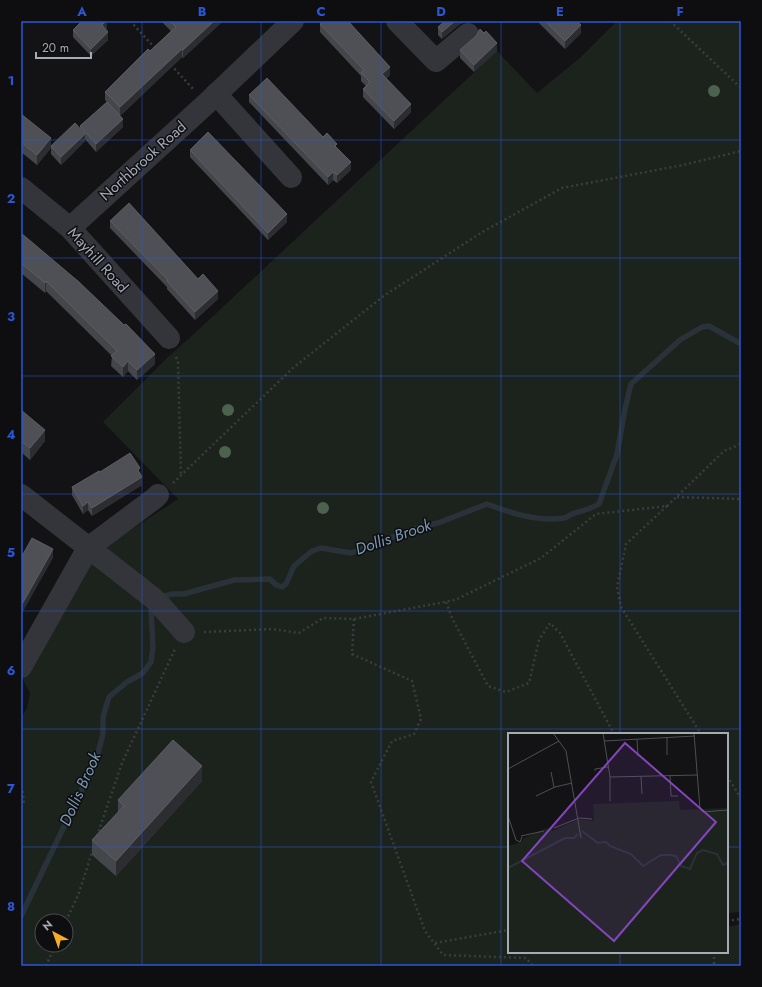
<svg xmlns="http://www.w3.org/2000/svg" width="762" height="987" font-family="Jost,sans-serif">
<rect width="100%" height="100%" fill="#131315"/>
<!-- green -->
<path fill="#1b231c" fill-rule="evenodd" d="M617,21H741V912L727,913V734H509V952H727V927L741,924V966H21V718L27,708L30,693L22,678L95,553L178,499L103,422L170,355L195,333L497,51L537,93L581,57ZM42,921H66V945H42Z"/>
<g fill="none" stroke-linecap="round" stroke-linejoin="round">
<!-- stream -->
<g stroke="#293239" stroke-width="5.5">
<path d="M160,599L164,596L173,594H184L234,580L270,579L276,585L282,587L286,584L294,566L312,551L321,548L351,553L419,527L438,523L487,504C511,513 537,522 564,518C568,517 571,514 575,513C584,510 591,509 599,504L617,454L625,409L631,384L680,340L702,327L709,326L741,344"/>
<polyline points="21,916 96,760 103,734 103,717 109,697 127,682 143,673 151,662 153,647 151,609 153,606"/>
</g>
<!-- path -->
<g stroke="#3a3c41" stroke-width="2.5" stroke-dasharray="2 3" stroke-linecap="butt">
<polyline points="130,21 156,49"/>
<polyline points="670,21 741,88"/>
<polyline points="171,65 194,90"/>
<polyline points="176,357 178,363 181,476"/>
<polyline points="173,483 294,367 385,295 484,231 562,188 683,165 741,151"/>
<polyline points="677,497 741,499"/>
<polyline points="667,506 626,544 617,587 621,607 701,734"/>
<polyline points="446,602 452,618 488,686 506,692 529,683 539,640 550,623 560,633 614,734"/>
<polyline points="354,619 352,654 412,681 421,719 414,734 392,741 371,782 425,931 443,955 526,958 533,966"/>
<polyline points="204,632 273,629 299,633 323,618 354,619 455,600 541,558 596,514 667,506 724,451 741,444"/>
<polyline points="727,776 740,797"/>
<polyline points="21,781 24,801 21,807"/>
<polyline points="97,836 122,763 175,649"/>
<polyline points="66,921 79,893 93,849"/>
<polyline points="727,921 741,919"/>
<polyline points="435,943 509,930"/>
<polyline points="714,952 714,966"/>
<polyline points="46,966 55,945"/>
</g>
<!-- minor -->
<g stroke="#34353a" stroke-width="22">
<polyline points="397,21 436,61 468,34"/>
<polyline points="216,94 291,177"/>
<polyline points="21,188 70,228 169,338"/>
<polyline points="70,228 206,104 293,21"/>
<polyline points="21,495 153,598 161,606 184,632"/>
<polyline points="21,667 88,548 155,498 158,495"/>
</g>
</g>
<!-- trees -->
<g fill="#4c614e">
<circle cx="714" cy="91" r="6"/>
<circle cx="228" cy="410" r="6"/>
<circle cx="225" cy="452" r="6"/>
<circle cx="323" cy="508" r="6"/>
</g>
<!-- wall -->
<g fill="#44464a">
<polygon points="107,21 107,28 106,29 108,40 91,56 73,37 73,30"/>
<polygon points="161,21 223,21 183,58 182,57 120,116 123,127 96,152 85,139 85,141 61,165 51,154 51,148 37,165 21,152 21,114 51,146 80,129 80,126 107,102 105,100 105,92 150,51 171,31"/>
<polygon points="466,21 466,22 460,24 442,39 438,35 438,27"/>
<polygon points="537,21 577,21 581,33 565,49"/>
<polygon points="320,24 390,75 386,79 411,112 394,129 363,97 363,89 366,86 361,81 361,76 320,32"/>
<polygon points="484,33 497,51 474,72 460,58 460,50"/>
<polygon points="249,95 323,137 337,148 351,170 337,183 333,180 328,185 249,102"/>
<polygon points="190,150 287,222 268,240 190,157"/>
<polygon points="110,221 198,279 218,299 195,320 167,289 167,287 110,228"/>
<polygon points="21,233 155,364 137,380 128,371 123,377 111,366 112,356 46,291 45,293 21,273"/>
<polygon points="21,410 45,441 30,460 21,452"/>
<polygon points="100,472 140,473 142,485 92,516 88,510 83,514 72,495 72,487"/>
<polygon points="202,781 116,876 92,855 92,840 118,812 118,800"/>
</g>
<!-- shaded-wall -->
<g fill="#2c2d30">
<polygon points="106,21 107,21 107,28 102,33 102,25"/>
<polygon points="214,21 223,21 183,58 183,50"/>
<polygon points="455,21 466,21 466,22 460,24 442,39 442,32"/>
<polygon points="581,25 581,33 565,49 565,41"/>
<polygon points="108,32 108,40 91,56 91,49"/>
<polygon points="497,43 497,51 474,72 474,65"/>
<polygon points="182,49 182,57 120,116 120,107"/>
<polygon points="390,67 390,75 382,82 382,74"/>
<polygon points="411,104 411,112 394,129 394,121"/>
<polygon points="123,119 123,127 96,152 96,144"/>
<polygon points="85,134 85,141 61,165 61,157"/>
<polygon points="51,138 51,148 37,165 37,155"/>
<polygon points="351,162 351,170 337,183 337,175"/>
<polygon points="333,172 333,180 328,185 328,177"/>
<polygon points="287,214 287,222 268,240 268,233"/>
<polygon points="46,281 46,291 45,293 45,283"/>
<polygon points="218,291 218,299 195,320 195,312"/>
<polygon points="155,354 155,364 137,380 137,370"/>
<polygon points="128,361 128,371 123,377 123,367"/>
<polygon points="45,430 45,441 30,460 30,448"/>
<polygon points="142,477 142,485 92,516 92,508"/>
<polygon points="88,502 88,510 83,514 83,506"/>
<polygon points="53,549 53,558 21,615 21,606"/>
<polygon points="202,766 202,781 116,876 116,861"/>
</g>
<!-- building -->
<g fill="#4f5056" stroke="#5c5e65">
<polygon points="82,21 106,21 102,25 108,32 91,49 73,30"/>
<polygon points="170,21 214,21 183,50 182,49 120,107 105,92 148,49 150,51 176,27"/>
<polygon points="323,21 348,21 390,67 382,74 411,104 394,121 363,89 370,82 361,73 364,70 320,24"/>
<polygon points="445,21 455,21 442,32 438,27"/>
<polygon points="545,21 577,21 581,25 565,41"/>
<polygon points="480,29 484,33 486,31 497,43 474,65 460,50 476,36"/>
<polygon points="267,78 323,137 327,133 337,144 335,146 351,162 337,175 333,172 328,177 249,95"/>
<polygon points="107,102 123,119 96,144 80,126"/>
<polygon points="21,114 51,138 37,155 21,142"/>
<polygon points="75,123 85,134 61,157 51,146"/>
<polygon points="208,132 287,214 268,233 190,150"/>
<polygon points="129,203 198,279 203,274 218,291 195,312 167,281 168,280 110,221"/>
<polygon points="21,233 79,282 124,325 126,324 155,354 137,370 128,361 123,367 111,356 117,351 46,281 45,283 21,263"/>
<polygon points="21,410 45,430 30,448 21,441"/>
<polygon points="130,453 140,468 138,470 142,477 92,508 88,502 83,506 72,487 99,471 100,472"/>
<polygon points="32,538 53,549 21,606 21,558"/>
<polygon points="173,740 202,766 116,861 92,840 124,806 118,800"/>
</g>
<!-- grid -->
<path fill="none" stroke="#2a57d5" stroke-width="1" stroke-opacity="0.55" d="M142,21V966M261,21V966M381,21V966M501,21V966M620,21V734M21,140H741M21,258H741M21,376H741M21,494H741M21,611H741M21,729H741M21,847H509M727,847H741M620,952V966"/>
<g text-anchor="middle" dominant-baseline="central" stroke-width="3" stroke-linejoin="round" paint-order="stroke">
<!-- street labels -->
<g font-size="15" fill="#a4aab6" stroke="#0e0e10">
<text transform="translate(143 161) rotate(-42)">Northbrook Road</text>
<text transform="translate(98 260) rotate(48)">Mayhill Road</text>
</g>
<!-- water labels -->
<g font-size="16" font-style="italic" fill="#7a99b2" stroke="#0e0e10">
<text transform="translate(393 537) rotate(-19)">Dollis Brook</text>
<text transform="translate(80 789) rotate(-66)">Dollis Brook</text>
</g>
</g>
<!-- overview -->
<g transform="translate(508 733)">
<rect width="220" height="220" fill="#131315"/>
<path d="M171,68L172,77L220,75V220H0V113L13,109L16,105L36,96L41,95L45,98L71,86L86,88L85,71Z" fill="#1b231c"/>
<path fill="none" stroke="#293239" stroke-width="2" d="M74,98L90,110L98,109L102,113L123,121L135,133L153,122H163L168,123L173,133L182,136L189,120L195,117L209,121L215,132L220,130M0,135L57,105H66L70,101"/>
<path fill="none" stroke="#4d4f55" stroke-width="1" d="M45,0L58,18L73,105M95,0L102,44V68M186,0L192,76L195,79L220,77M159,5V22M129,6L130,23M96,8L187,3M0,36L51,8M87,38V36L100,34M43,39L46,54M162,42L163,63H170M102,44L189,42M133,44L134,61M28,63L47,54L64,50M0,83L8,107L12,109L14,104M46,95L71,85L84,86M13,103L36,98"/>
<path fill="#8345bd" fill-opacity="0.15" stroke="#8345bd" stroke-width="2" d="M117,10L208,89L106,208L14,128Z"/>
<rect width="220" height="220" fill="none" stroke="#a4aab6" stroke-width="2"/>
</g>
<!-- border -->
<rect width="762" height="987" fill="none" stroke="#0e0e10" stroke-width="44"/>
<!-- north arrow -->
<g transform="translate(54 933) rotate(319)"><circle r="19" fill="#0e0e10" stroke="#4a4c52"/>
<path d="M0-3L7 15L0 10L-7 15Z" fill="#f7ac29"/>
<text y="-6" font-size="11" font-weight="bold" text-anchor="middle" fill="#a4aab6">N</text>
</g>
<!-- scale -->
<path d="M36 52v6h55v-6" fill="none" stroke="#a4aab6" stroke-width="2"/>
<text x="42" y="52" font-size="12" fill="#a4aab6" stroke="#0e0e10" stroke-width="3" paint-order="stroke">20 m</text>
<rect x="22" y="22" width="718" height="943" fill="none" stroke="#2a57d5" stroke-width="1.5"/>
<g font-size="13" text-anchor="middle" font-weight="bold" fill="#2a57d5">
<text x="82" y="16">A</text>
<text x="202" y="16">B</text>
<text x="321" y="16">C</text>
<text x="441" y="16">D</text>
<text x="560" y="16">E</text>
<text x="680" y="16">F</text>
<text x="11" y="85">1</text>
<text x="11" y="203">2</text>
<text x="11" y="321">3</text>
<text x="11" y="439">4</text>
<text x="11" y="557">5</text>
<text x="11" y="675">6</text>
<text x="11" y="793">7</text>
<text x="11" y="911">8</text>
</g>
</svg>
